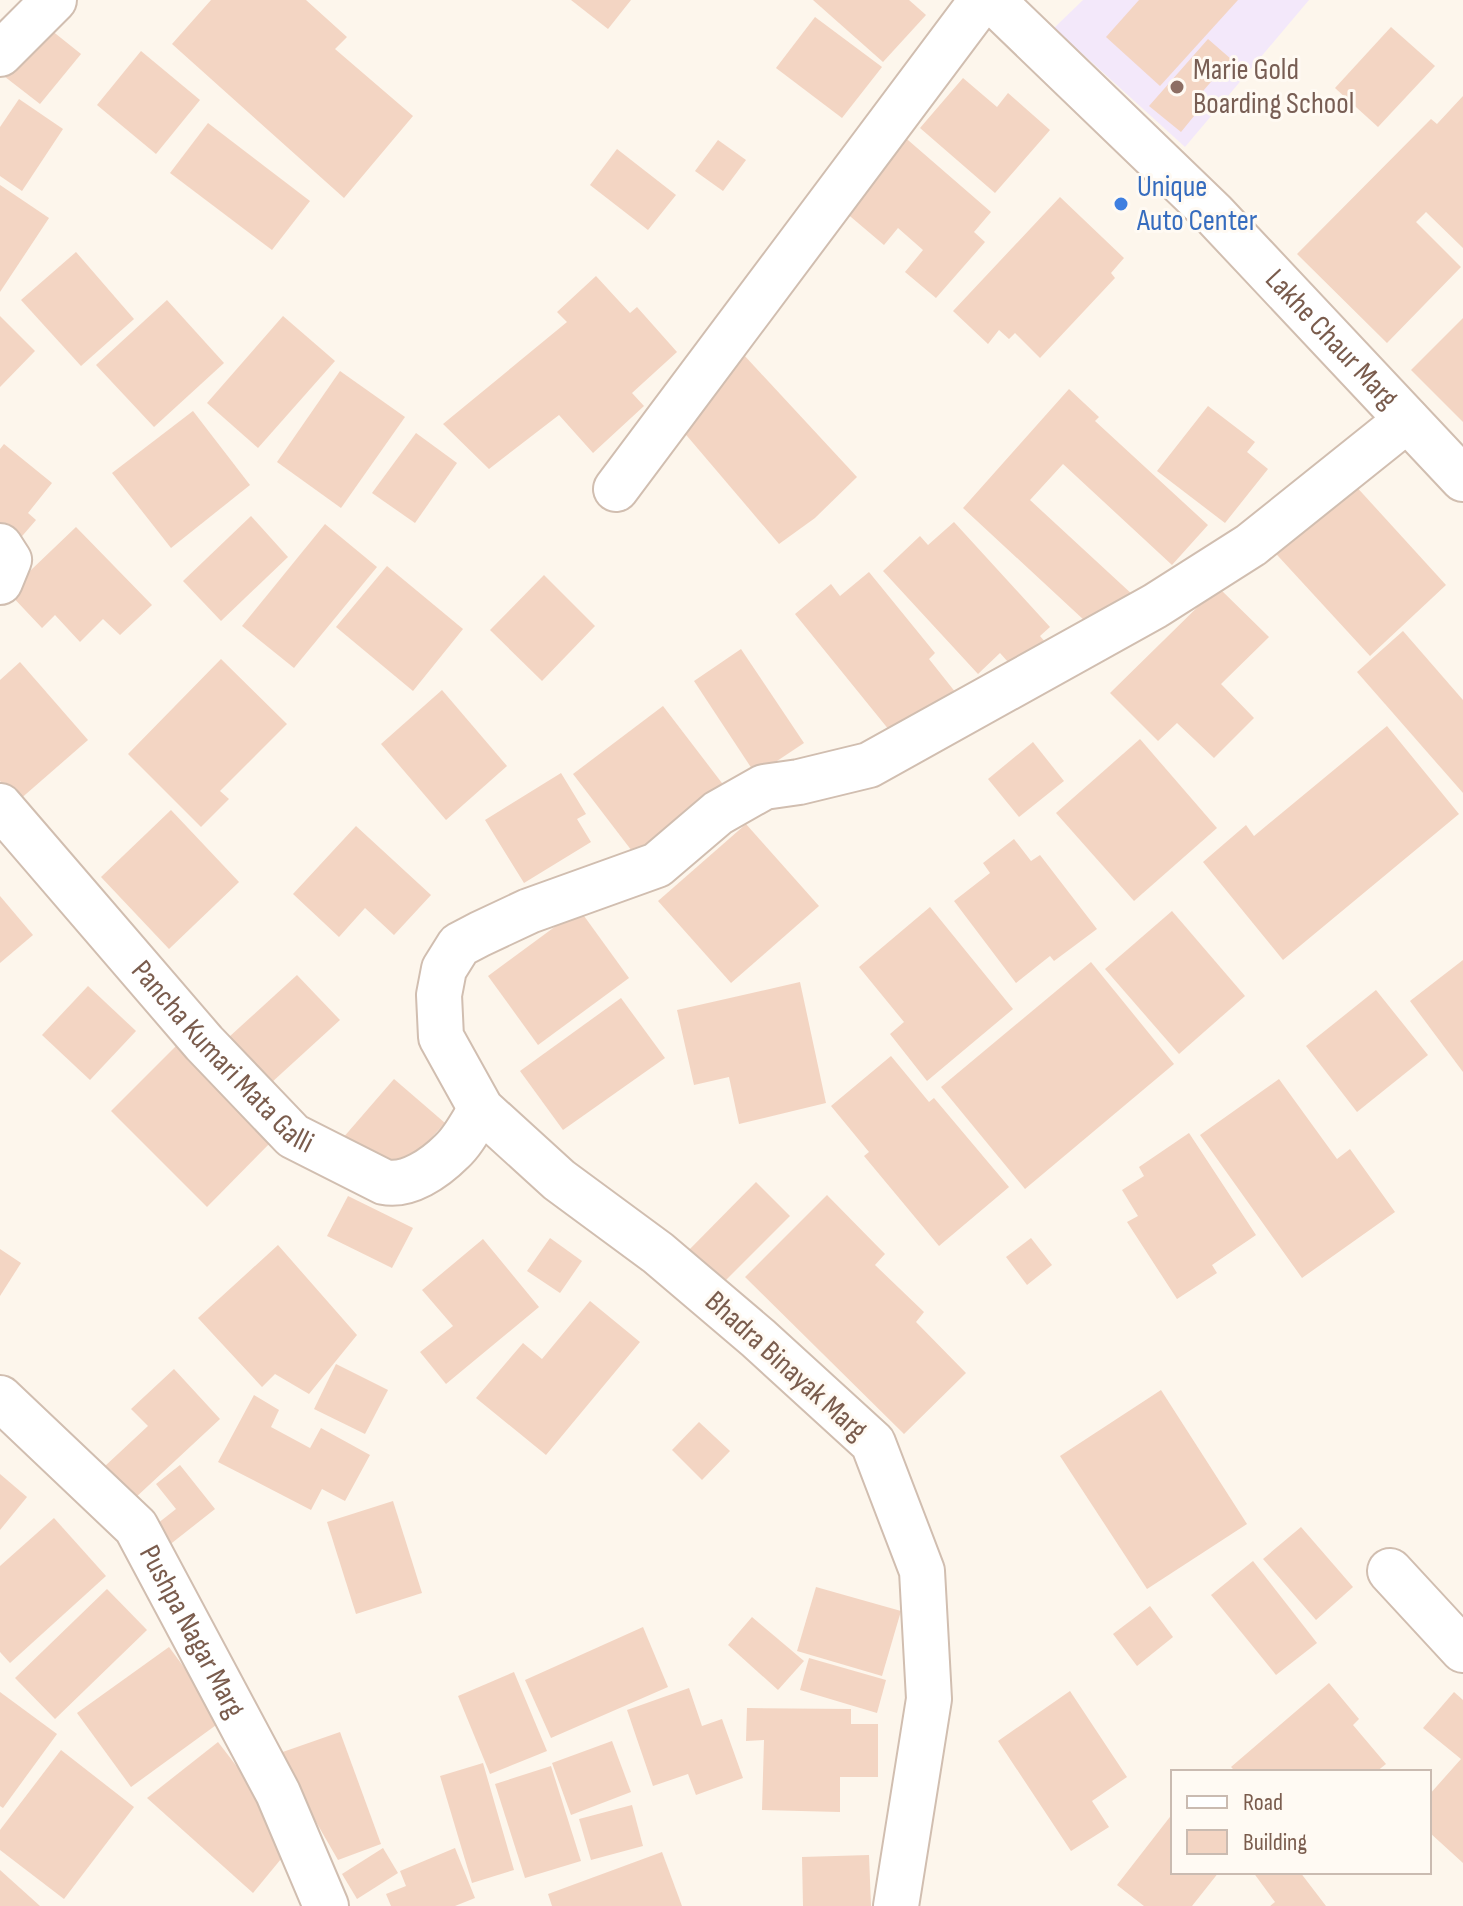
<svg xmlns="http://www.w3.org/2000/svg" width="1463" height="1906" font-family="'Sofia Sans Condensed',sans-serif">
<rect width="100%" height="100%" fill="#fdf6ec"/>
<!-- education -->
<polygon fill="#f3e8fa" points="1083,0 1309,0 1185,147 1054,28"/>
<!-- building -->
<g fill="#f3d5c3">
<polygon points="211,0 306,0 347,37 335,49 413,116 344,198 172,44"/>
<polygon points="571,0 631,0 608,29"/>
<polygon points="813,0 909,0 926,15 883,62"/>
<polygon points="1139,0 1238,0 1160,86 1106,37"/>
<polygon points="815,17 882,67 842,118 776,68"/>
<polygon points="41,22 81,54 40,104 0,73"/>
<polygon points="1391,27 1435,66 1378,127 1335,88"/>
<polygon points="1208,39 1231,59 1196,99 1203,105 1181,132 1149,106"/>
<polygon points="141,51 200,100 156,154 97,105"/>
<polygon points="963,78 997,107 1008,93 1050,130 995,193 920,128"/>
<polygon points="1463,96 1463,248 1426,212 1416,222 1461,267 1387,343 1297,254 1431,119 1437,124"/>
<polygon points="19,99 63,129 22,191 0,176 0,127"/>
<polygon points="208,123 310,201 272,250 170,173"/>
<polygon points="901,134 991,212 974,232 985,242 936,298 905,272 923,250 898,228 884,245 838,206"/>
<polygon points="718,140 746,160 723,191 695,171"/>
<polygon points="617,149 676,195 648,230 590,185"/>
<polygon points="0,185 49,218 0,292"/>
<polygon points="1060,197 1124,258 1111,273 1115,278 1040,358 1015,333 1009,339 999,330 988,344 953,311"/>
<polygon points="76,252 134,319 81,366 21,300"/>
<polygon points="596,276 630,313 637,307 677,352 632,393 644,406 593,453 559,415 489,469 443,424 567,322 557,312"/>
<polygon points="167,300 224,363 154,427 96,365"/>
<polygon points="0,316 35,351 0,387"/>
<polygon points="283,316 335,361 258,448 207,403"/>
<polygon points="1463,318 1463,422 1411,370"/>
<polygon points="743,354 857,477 815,518 779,544 676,423"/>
<polygon points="340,371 405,417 341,508 277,462"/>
<polygon points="1069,389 1099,417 1095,421 1208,525 1172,565 1063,464 1030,500 1134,596 1099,634 963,508"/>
<polygon points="1208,406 1255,442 1247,452 1268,469 1225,523 1157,471"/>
<polygon points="193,411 250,485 171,548 112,473"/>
<polygon points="416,433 457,463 415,523 372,493"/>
<polygon points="4,444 52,483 28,513 36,520 17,542 0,528 0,449"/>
<polygon points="1343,472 1446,585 1370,656 1266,543"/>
<polygon points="251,516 288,557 221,621 183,581"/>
<polygon points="954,522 1050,627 1040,636 1046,643 1016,671 1000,653 978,674 883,571 920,536 928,545"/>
<polygon points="325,524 377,567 294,668 242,626"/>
<polygon points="76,527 152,605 120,635 103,619 80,642 55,615 42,628 8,592"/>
<polygon points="387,566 463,629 413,691 336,627"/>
<polygon points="869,572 935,653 929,659 956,693 898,741 795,614 831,584 840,596"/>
<polygon points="544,575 595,626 542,681 490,630"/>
<polygon points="1218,587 1269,637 1221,684 1254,718 1214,758 1177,723 1158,741 1110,693"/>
<polygon points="1403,631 1463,700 1463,793 1357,672"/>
<polygon points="741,649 804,743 756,775 694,681"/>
<polygon points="221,659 287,724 220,791 229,799 201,827 128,754"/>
<polygon points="20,662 88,740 18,801 0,781 0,680"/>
<polygon points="442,690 507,766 446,820 381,744"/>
<polygon points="663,706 725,787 635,855 573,774"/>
<polygon points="1387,726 1459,814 1283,960 1203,862 1246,825 1254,836"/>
<polygon points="1140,739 1217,828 1134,901 1056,813"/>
<polygon points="1033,742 1064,781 1019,817 988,779"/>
<polygon points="561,773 586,814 577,819 591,842 524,883 485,820"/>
<polygon points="171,810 239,882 169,949 101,877"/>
<polygon points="746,824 819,906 731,983 658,901"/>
<polygon points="356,826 431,895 394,935 365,908 339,937 293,894"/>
<polygon points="1014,839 1031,861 1040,855 1097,929 1054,961 1050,956 1016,983 954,901 990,873 983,863"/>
<polygon points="0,896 33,935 0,963"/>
<polygon points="930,907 1013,1009 927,1081 890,1034 904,1022 859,967"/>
<polygon points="579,909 629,978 538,1045 488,976"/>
<polygon points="1172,911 1245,996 1179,1054 1105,969"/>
<polygon points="1463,960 1463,1072 1410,1001"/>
<polygon points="1091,962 1174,1064 1025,1189 941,1087"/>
<polygon points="297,975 340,1020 271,1083 229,1037"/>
<polygon points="800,982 826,1103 739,1124 729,1077 694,1085 677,1010"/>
<polygon points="88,986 136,1031 90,1080 42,1035"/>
<polygon points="1376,990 1428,1055 1357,1112 1306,1046"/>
<polygon points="621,998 665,1058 563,1130 520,1071"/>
<polygon points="179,1043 275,1138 207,1207 111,1111"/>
<polygon points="891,1056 929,1102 934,1098 1009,1187 939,1246 864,1156 869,1152 831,1106"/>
<polygon points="394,1079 445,1123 392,1180 336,1146"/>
<polygon points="1279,1079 1337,1159 1350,1149 1395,1212 1302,1278 1200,1135"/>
<polygon points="1189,1133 1256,1235 1212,1265 1217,1273 1177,1299 1127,1222 1138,1216 1122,1190 1144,1176 1139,1167"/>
<polygon points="756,1182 790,1216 718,1288 684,1255"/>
<polygon points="827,1195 885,1254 875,1265 924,1312 916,1322 966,1373 904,1434 745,1277"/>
<polygon points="348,1196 413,1228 392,1268 327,1236"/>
<polygon points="550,1238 582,1261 560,1293 527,1271"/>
<polygon points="1031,1238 1052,1265 1027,1285 1006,1257"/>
<polygon points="483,1239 539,1307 446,1384 420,1352 453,1326 422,1290"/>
<polygon points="278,1245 357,1335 309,1394 275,1374 262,1387 198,1318"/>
<polygon points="0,1249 21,1263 0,1296"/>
<polygon points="590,1301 640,1342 546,1455 476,1398 523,1343 542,1359"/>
<polygon points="336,1364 388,1390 365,1434 314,1409"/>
<polygon points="174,1369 220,1419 134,1499 104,1467 148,1426 131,1409"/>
<polygon points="1161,1390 1247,1524 1147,1589 1060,1456"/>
<polygon points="254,1395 279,1410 271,1427 310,1448 321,1428 370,1455 345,1501 322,1489 311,1510 218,1462"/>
<polygon points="699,1422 730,1451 702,1480 672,1450"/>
<polygon points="180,1465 215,1509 163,1550 148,1531 176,1509 156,1484"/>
<polygon points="0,1474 27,1497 0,1530"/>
<polygon points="393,1501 422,1593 356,1614 327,1522"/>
<polygon points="54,1518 106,1576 10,1663 0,1652 0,1566"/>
<polygon points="1301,1527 1353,1587 1316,1620 1263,1559"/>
<polygon points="1253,1561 1317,1643 1276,1675 1211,1595"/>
<polygon points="816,1587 901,1611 882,1676 797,1651"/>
<polygon points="107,1589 147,1630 55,1719 15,1678"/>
<polygon points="1150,1606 1173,1637 1137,1666 1113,1634"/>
<polygon points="752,1617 804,1661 778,1690 728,1645"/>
<polygon points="643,1627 668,1687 551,1738 525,1680"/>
<polygon points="169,1647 223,1720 131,1787 77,1713"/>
<polygon points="809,1658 886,1680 877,1713 800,1690"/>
<polygon points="514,1672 547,1751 490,1774 458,1696"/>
<polygon points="1329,1683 1359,1719 1353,1725 1386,1764 1376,1772 1236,1772 1231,1767"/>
<polygon points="689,1688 702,1726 722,1719 743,1778 696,1795 688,1774 653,1786 627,1710"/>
<polygon points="1070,1691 1127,1777 1092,1801 1109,1827 1071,1851 998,1741"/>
<polygon points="0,1692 57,1734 3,1808 0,1806"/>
<polygon points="1454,1692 1463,1700 1463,1863 1429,1832 1429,1795 1461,1759 1423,1728"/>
<polygon points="747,1708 851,1709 851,1724 878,1724 878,1777 840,1777 840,1812 762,1810 764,1740 746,1741"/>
<polygon points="340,1732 381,1844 338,1860 277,1754"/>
<polygon points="612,1741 631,1792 571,1815 552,1763"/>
<polygon points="218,1742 295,1842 253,1893 147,1798"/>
<polygon points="61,1750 134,1807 64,1899 0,1850 0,1830"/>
<polygon points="483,1763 514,1870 472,1883 440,1776"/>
<polygon points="551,1766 581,1861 525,1878 495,1784"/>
<polygon points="632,1805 643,1846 591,1860 579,1819"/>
<polygon points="1173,1813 1173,1872 1219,1872 1192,1906 1144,1906 1117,1885"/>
<polygon points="383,1848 398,1873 357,1899 342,1874"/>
<polygon points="455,1848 475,1898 455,1906 391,1906 386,1894 406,1886 400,1871"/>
<polygon points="662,1852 682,1906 552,1906 548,1894"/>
<polygon points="869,1855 871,1906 803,1906 802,1857"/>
<polygon points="0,1870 40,1906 0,1906"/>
<polygon points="1253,1872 1300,1872 1326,1906 1270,1906 1275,1902"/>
</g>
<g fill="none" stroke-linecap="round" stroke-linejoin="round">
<!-- minor casing -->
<g stroke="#d1beb0" stroke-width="48">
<g id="minor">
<path id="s1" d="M992,0L1213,213L1463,479"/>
<polyline points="0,54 54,0"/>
<polyline points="616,489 982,0"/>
<polyline points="0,546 9,560 0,582"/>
<path id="s2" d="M0,806L204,1043L293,1136L384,1182C408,1187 435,1168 452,1151C464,1140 472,1123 481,1109"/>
<path id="s3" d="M0,1398L136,1527L278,1793L326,1906"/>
<polyline points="1390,1571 1463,1650"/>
<polyline points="896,1906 929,1699 922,1571 873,1443 758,1338 658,1253 559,1180 481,1109 441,1037 439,995 444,969 459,945 480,934 529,911 657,865 718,813 764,787 799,782 869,765 1155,606 1251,545 1407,420"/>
</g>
</g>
<!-- minor -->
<use href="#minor" stroke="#fff" stroke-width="44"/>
</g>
<!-- markers -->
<circle fill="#8d6e63" stroke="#fffaf3" stroke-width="3" cx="1177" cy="87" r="8"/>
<circle fill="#3f7fe0" stroke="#fffaf3" stroke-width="3" cx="1121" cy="204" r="8"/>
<g text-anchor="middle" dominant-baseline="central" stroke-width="6" stroke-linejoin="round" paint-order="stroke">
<!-- education labels -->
<g font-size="30" fill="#785e54" stroke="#fffaf3" text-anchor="start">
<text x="1193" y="70">Marie Gold<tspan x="1193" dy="34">Boarding School</tspan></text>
</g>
<!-- shop labels -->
<g font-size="30" fill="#366cbe" stroke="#fffaf3" text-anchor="start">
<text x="1137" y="187">Unique<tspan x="1137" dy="34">Auto Center</tspan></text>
</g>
<!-- street labels -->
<g font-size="30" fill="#7a5c4d" stroke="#fffaf3">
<text stroke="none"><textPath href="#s1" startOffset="480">Lakhe Chaur Marg</textPath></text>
<text stroke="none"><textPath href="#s2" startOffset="336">Pancha Kumari Mata Galli</textPath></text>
<text transform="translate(786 1366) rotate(42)">Bhadra Binayak Marg</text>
<text stroke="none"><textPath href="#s3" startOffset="306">Pushpa Nagar Marg</textPath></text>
</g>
</g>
<!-- legend -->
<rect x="1171" y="1770" width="260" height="104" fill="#fffaf3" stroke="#cabbb1" stroke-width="2"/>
<rect x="1187" y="1796" width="40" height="12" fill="#ffffff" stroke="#cabbb1" stroke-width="2"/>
<text x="1243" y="1810" font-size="24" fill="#7a5c4d">Road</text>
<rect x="1187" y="1830" width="40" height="24" fill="#f3d5c3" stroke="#cabbb1" stroke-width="2"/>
<text x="1243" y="1850" font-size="24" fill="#7a5c4d">Building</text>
</svg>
